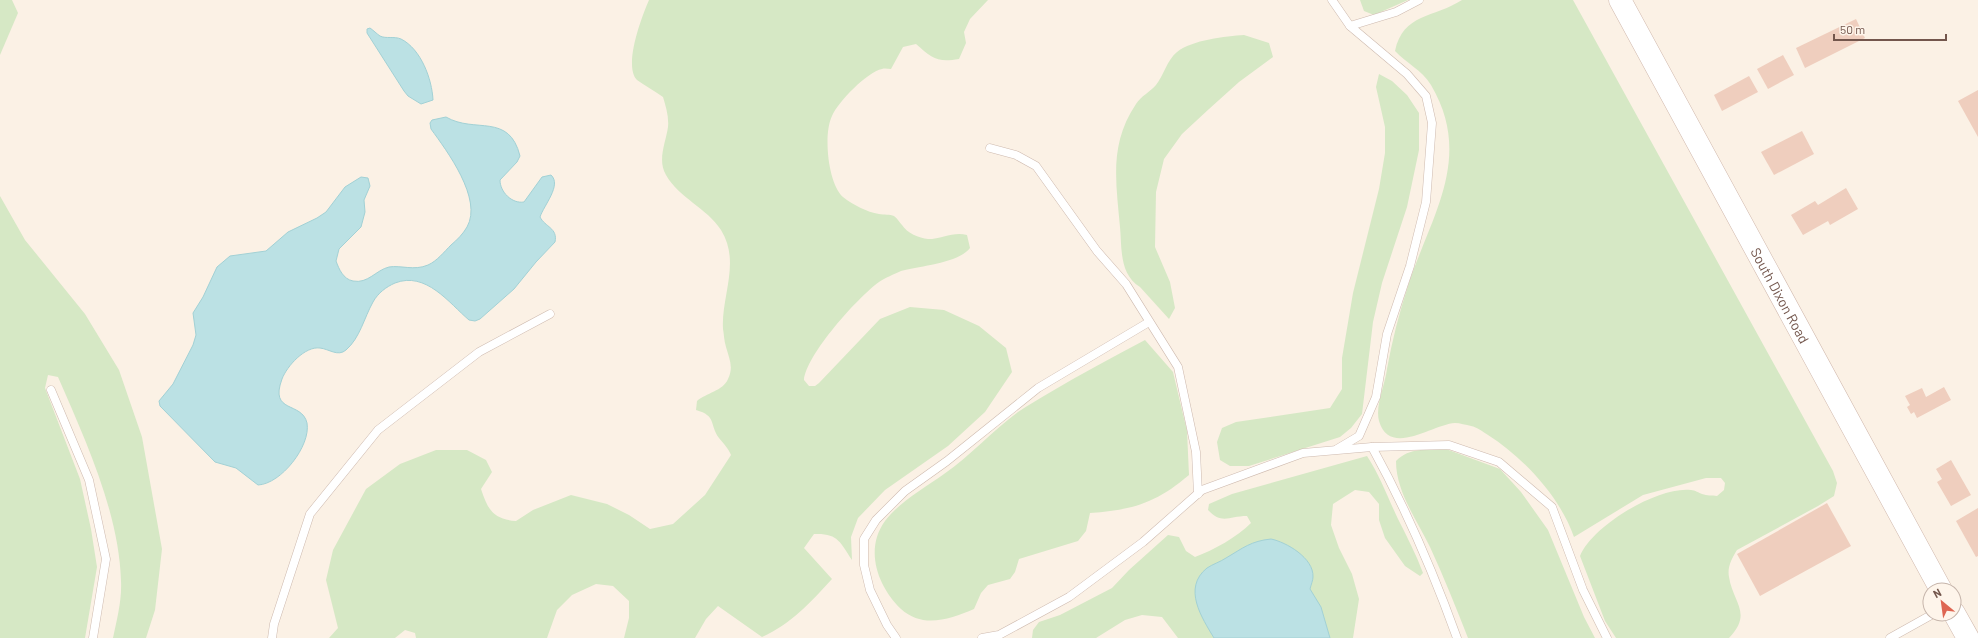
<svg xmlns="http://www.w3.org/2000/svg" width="1978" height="638" font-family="Barlow,sans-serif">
<rect width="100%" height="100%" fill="#fbf1e5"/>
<!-- green -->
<g fill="#d6e8c5">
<polygon points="0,0 12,0 18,13 0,55"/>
<path d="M649,0H988L970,19L964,32L966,43L959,59C937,63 932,58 916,44L903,47L891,69C888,69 885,68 882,69C867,72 838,102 832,116C823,134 828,184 843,197C853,205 867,212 879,214C884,215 890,214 894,216C898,219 899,222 902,225C907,233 919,238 928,239C942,239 954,231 967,235L970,248C959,263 919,266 901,271C894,274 885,278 879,282C858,297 806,355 804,380L809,386H815L819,383L880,319L910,307L944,310L979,326L1006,348L1012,372L985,412L948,446L885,490L858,518L851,537L852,560C840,542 838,533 814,534L804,548L832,579C811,602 791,624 762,637L718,606L706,619L695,638H624L629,618V601L613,586L596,584L572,595L557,610L547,638H416L415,633L405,630L395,638H329L338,628L326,580L333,550L366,489L400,464L436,450H467L486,460L492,472L481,489C488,510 493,519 516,521L533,510L571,495L607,504L629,515L650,529L673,524L705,495L731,455C728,448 724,444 719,438C709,424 717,416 696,410L697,401C706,393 723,391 728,379C734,367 729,358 726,347C724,341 724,334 723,329C721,296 741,262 721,230C707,208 679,198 666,175C657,160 666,142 668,127C669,117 666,107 663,97C655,91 645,86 637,80C623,66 642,16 649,0Z"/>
<polygon points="1360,0 1408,0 1374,15 1364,11"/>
<path d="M1462,0H1573L1833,471L1837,483L1834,496L1818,506L1737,550C1732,558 1727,567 1729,577C1733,603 1753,613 1729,638H1616L1605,621L1580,556C1592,526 1658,486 1691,490C1695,490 1699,493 1702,494C1707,496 1712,495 1717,496L1724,490L1725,483L1721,478H1706L1643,495L1574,537C1560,497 1524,458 1488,435C1483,432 1477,427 1471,426C1466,425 1460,423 1455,423C1433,424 1390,458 1379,421C1375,406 1385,385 1387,369C1392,341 1399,313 1408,286C1431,215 1474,158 1431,85C1422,70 1406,63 1395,51C1403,13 1434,18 1462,0Z"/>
<path d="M1244,35L1269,43L1273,57L1239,82L1209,109L1182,134L1164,159L1156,192L1155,247L1170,282L1175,308L1169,319L1140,287C1119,274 1122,248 1120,227C1116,182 1109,144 1136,104C1141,96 1150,92 1156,85C1164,75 1167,60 1177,52C1192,40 1226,36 1244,35Z"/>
<polygon points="1379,74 1392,81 1407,95 1419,113 1419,150 1407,207 1382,283 1373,322 1362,414 1351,428 1340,437 1249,466 1230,466 1220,460 1217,442 1222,428 1236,422 1330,408 1342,389 1342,358 1353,293 1379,189 1385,153 1385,127 1376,87"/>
<path d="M0,196L25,240L85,314L119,370L142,437L162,549L155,610L146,638H113C117,619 122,600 121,581C119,512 85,439 58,377L48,375L45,388L80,479L91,529L97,567L85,638H0Z"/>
<path d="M1145,340L1173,372L1187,431L1189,475C1156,503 1133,510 1090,513L1086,531L1078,541L1019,559L1015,572L1010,579L988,585L981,593L974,609C950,619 923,629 901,609C878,587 864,550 885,521C898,503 926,487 944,474C970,456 992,431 1018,412C1028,405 1039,399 1049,393C1081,374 1113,357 1145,340Z"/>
<path d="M1446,449L1500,469L1521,492L1548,530L1584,617L1595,638H1468C1456,608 1444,577 1430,547C1417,520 1396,492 1396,461C1410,447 1427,450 1446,449Z"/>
<path d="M1367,456C1380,476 1388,498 1398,519C1407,537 1416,554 1423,573L1420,576L1405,566L1385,538L1379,520V504L1369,492L1355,490L1333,504L1331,525L1339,548L1352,574L1359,599L1353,638H1178L1162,617L1142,615L1125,620L1096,638H1032L1033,630L1039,622L1060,615L1112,588L1129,570L1168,535L1179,537L1186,551L1195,557C1214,550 1237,537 1251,523L1247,516C1229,516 1222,525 1208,510L1209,504L1232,494Z"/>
</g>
<!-- water -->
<g fill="#bbe1e4" stroke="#a2d1d5">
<path d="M370,28C373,30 377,34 380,36C386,39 394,36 401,39C421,49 432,79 433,100L421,104L408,96L404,91L367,33V29Z"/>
<path d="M446,117C475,134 509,112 520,156L517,162L500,180C500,192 512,204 524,202L542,177L551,175C562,185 544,205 540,217C545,227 558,228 555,242L536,262L514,289L480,319L475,321L469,320C449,303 426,271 395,283C386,287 378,293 373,302C364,318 360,338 346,350C338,357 329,349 320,348C305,346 287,366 282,379C269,414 302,401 307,423C311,446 281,484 258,485L236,468L215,462L160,406L159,401L173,384L193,345L196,335L193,313L203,297L217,267L230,256L266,251L288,232L317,218L326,212L345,187L361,177L368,178L370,186L364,200L365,212L361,227L339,249L336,261C339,269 343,279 353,281C368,284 376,270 389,267C401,265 414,271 428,265C437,261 444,252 451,245C457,240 463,234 467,227C483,199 447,151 431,129L430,123L432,120Z"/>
<path d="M1271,539C1286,542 1314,558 1313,577C1313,580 1311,585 1310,589L1321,607L1330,638H1214C1202,618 1182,588 1207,568C1213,564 1220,562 1226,558C1243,548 1251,541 1271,539Z"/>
</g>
<!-- building -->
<g fill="#efcebe">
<polygon points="1856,19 1865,38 1805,68 1796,48"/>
<polygon points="1783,55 1794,75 1768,89 1757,69"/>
<polygon points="1749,76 1758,92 1722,111 1714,95"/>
<polygon points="1978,90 1978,137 1958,101"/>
<polygon points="1802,131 1814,154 1774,175 1761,152"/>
<polygon points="1846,188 1858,209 1830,225 1828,221 1803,235 1791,215 1815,201 1818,205"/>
<polygon points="1944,387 1951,400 1917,418 1914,412 1911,414 1907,407 1910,405 1905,396 1922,388 1926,397"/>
<polygon points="1951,460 1971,495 1951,506 1937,482 1942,479 1936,469"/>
<polygon points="1827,503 1851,546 1760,596 1737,554"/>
<polygon points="1978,508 1978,556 1976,557 1956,521"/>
</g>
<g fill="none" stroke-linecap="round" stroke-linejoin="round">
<!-- lane casing -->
<g stroke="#cebaaf" stroke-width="9">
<g id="lane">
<polyline points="1332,0 1350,26 1407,74 1426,96 1432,123 1426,202 1410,266 1387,334 1376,397 1359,436 1337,449"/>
<polyline points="1350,26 1396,12 1419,0"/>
<polyline points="990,148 1016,155 1036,166 1097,251 1126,284 1178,367 1196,452 1198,494"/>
<polyline points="51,390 89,480 106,559 93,638"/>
<path d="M1372,447C1405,507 1434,574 1457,638"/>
<polyline points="272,638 274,624 310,514 378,430 479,352 550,314"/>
<polyline points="896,638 887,625 870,590 864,565 864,539 876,520 905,491 947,461 1038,388 1149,322"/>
<polyline points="982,638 999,635 1069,597 1143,542 1202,490 1303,453 1372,447 1449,445 1499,462 1552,507 1583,590 1607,638"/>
<polyline points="1890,638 1933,614"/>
</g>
</g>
<!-- secondary casing -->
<g stroke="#d1b9ad" stroke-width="23">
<g id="secondary">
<path id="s1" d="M1620,0L1941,590"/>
<polyline points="1954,613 1968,638"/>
</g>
</g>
<!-- lane -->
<use href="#lane" stroke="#fff" stroke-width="8"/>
<!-- secondary -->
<use href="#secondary" stroke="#fff" stroke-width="22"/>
</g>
<g text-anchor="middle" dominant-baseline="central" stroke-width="3.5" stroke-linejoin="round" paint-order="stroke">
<!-- street labels -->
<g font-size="14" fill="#73564c" stroke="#fef5eb">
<text stroke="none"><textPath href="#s1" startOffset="336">South Dixon Road</textPath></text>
</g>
</g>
<!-- north arrow -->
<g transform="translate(1942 602) rotate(331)"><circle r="19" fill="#fef5eb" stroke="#c6b5ab"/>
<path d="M0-3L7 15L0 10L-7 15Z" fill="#de6551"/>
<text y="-6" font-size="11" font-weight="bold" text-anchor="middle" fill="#73564c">N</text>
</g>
<!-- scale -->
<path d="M1834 34v6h112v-6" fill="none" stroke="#73564c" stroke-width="2"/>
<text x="1840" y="34" font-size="12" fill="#73564c" stroke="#fef5eb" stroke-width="3" paint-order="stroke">50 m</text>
</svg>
